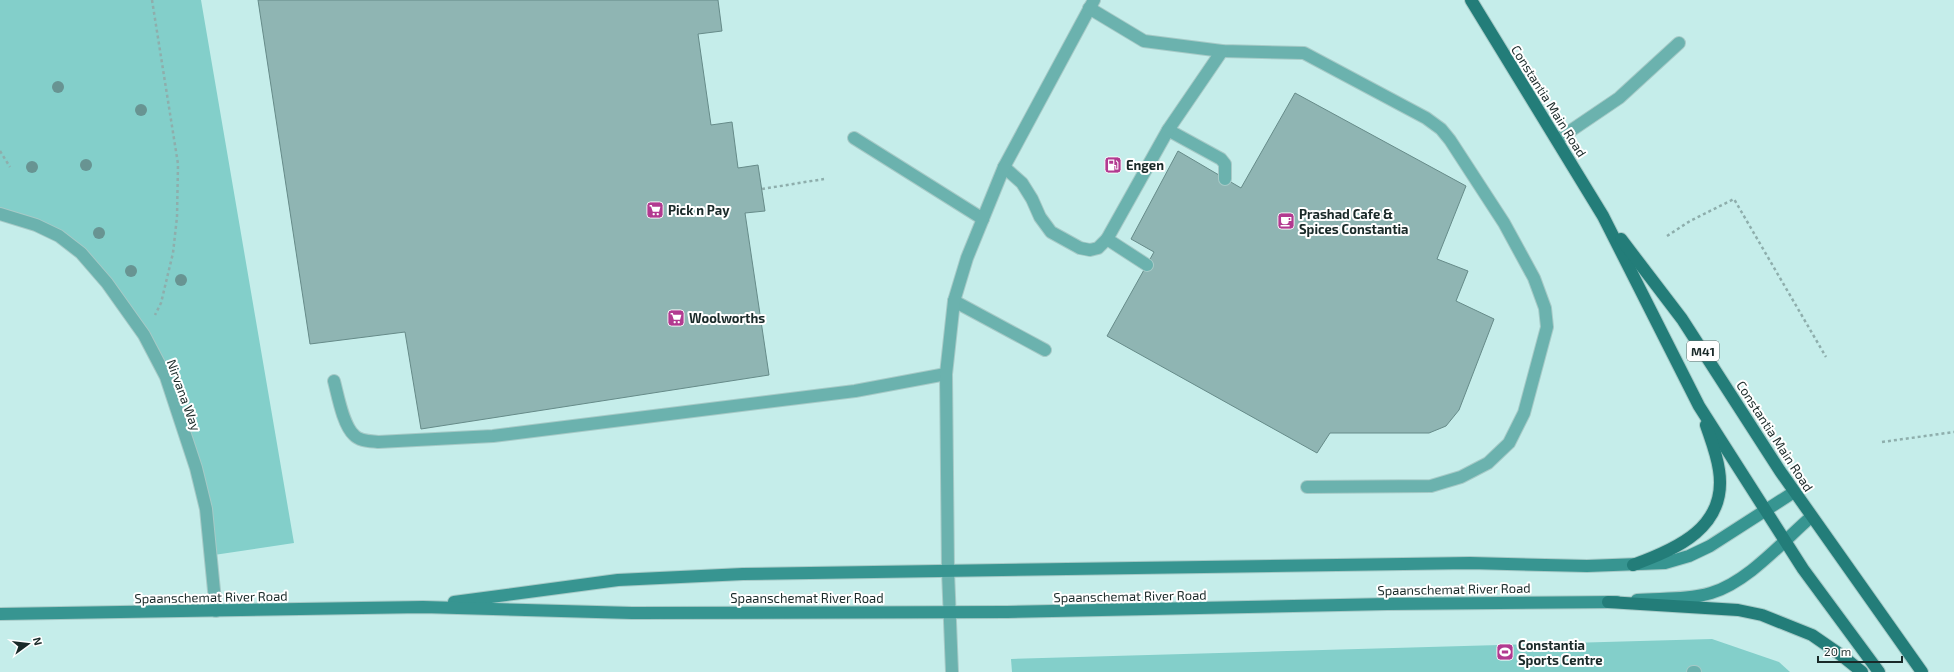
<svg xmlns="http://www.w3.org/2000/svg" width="1954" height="672" font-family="'Exo 2',sans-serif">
<rect width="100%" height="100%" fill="#c5edea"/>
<!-- green -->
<g fill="#83cfca">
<polygon points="0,0 201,0 294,543 214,555 197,463 154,363 131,324 104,284 70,248 39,230 0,218"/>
<polygon points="1712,639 1779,662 1790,672 1012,672 1011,659"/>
</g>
<!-- building -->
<g fill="#8fb5b3" stroke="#668b89">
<polygon points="258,0 718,0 722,31 698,34 711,125 732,122 738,168 758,165 765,211 745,213 769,375 421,429 405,332 310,344"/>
<polygon points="1295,93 1466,186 1437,259 1468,271 1456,301 1494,319 1459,410 1446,426 1429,433 1330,433 1317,453 1107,336 1154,252 1131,239 1178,151 1241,188"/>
</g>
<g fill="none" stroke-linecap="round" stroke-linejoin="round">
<!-- service casing -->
<g stroke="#a6cac7" stroke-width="14">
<g id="service">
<polyline points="1089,8 1144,41 1222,51 1304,53 1426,118 1441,129 1450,140 1504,223 1534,278 1545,308 1547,327 1524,413 1509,443 1488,463 1461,477 1431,486 1307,487"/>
<polyline points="1222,51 1168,130 1221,159 1225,164 1225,179"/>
<polyline points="854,138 983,219"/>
<polyline points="1557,140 1619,98 1679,43"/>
<polyline points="1004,167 1022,183 1032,199 1040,217 1051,232 1080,248 1090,250 1098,248 1107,239"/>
<polyline points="1147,265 1107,239 1168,130"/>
<polyline points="954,301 1045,350"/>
<path d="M334,381C338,396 343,425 354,435C359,441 370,441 378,442L493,436L855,391L946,374"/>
<polyline points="948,571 946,374 954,301 967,258 1004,167 1094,0"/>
<polyline points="1693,672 1695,672"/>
</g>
</g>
<!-- minor casing -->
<g stroke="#a6cac7" stroke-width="14">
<polyline id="minor" points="0,214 36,225 59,236 81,253 107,283 144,335 166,377 196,468 206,509 216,611"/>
</g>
<!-- tertiary casing -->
<g stroke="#a6cac7" stroke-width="14">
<polyline id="tertiary" points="948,571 952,672"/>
</g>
<!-- secondary casing -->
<g stroke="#a6cac7" stroke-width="14">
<g id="secondary">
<path d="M1637,600C1661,598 1688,600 1711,593C1748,582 1782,542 1811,517"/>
<polyline points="454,602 618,580 743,574 1470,563 1587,566 1665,563 1689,556 1710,546 1794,492"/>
<polyline points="0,614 423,607 632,613 1007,612 1387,604 1617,602"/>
</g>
</g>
<!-- primary casing -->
<g stroke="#a6cac7" stroke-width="14">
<g id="primary">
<polyline points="1471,0 1603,216 1699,406 1803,569 1879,672"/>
<polyline points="1621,239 1682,319 1780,471 1922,672"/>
<path d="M1633,565C1677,549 1728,527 1719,470C1717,455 1711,440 1706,425"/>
<polyline points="1608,602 1738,610 1762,615 1812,635 1841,655 1862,672"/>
</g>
</g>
<!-- path -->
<g stroke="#8eaeac" stroke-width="2.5" stroke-dasharray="3 3" stroke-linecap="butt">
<polyline points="152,0 178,164 177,217 173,253 161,303 155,315"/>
<polyline points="0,151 10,167"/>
<polyline points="762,189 824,179"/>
<polyline points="1667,236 1690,221 1734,199 1826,357"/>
<polyline points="1882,442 1954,432"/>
</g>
<!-- service -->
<use href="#service" stroke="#6bb2ae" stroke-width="12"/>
<!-- minor -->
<use href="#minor" stroke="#6bb2ae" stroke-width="12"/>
<!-- tertiary -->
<use href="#tertiary" stroke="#6bb2ae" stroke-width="12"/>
<!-- secondary -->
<use href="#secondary" stroke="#379591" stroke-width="12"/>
<!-- primary -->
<use href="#primary" stroke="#237d79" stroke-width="12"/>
</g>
<!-- trees -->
<g fill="#689492">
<circle cx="58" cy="87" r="6"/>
<circle cx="141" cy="110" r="6"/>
<circle cx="86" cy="165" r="6"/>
<circle cx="32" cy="167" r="6"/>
<circle cx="99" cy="233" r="6"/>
<circle cx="131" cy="271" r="6"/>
<circle cx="181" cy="280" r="6"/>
</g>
<!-- icons -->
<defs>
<g id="fuel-square" transform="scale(0.9)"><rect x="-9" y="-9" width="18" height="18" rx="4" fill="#b23a90" stroke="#fff"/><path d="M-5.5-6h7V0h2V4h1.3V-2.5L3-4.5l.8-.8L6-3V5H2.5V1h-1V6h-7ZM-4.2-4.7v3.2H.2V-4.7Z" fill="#fff"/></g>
<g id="supermarket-square" transform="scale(0.9)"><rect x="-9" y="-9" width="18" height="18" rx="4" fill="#b23a90" stroke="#fff"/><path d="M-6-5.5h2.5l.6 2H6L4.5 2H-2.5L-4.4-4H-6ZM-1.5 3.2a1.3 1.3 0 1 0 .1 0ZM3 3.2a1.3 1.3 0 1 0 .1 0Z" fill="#fff"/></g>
<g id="cafe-square" transform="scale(0.9)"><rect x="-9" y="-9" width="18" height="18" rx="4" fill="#b23a90" stroke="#fff"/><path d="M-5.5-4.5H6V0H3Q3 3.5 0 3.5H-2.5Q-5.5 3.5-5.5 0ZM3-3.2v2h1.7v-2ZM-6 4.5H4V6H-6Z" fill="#fff"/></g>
<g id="stadium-square" transform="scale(0.9)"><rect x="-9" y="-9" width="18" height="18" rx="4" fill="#b23a90" stroke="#fff"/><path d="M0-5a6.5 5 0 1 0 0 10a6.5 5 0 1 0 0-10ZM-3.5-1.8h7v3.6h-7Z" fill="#fff"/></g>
</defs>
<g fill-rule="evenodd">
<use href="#fuel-square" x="1113" y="165"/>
<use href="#supermarket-square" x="655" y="210"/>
<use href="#cafe-square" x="1286" y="221"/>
<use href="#supermarket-square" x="676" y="318"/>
<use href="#stadium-square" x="1505" y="652"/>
</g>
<g text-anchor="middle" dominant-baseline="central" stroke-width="4" stroke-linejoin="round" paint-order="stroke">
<!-- shield labels -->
<rect fill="#fff" stroke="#5f6a69" stroke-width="1" x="1687" y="341" width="32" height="20" rx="3"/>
<g font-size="12" font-weight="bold" fill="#1a2a29">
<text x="1703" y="351">M41</text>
</g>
<!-- street labels -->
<g font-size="13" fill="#1a2a29" stroke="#fff">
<text transform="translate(1549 101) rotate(58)">Constantia Main Road</text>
<text transform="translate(184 395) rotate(70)">Nirvana Way</text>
<text transform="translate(1775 436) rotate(57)">Constantia Main Road</text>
<text transform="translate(1454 589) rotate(-1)">Spaanschemat River Road</text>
<text transform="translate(1130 596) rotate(-1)">Spaanschemat River Road</text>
<text transform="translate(211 597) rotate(-1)">Spaanschemat River Road</text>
<text x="807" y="598">Spaanschemat River Road</text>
</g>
<!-- poi labels -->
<g font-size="13" font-weight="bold" fill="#1a2a29" stroke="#fff" text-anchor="start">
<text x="1126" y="165">Engen</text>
<text x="668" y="210">Pick n Pay</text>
<text x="1299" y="214">Prashad Cafe &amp;<tspan x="1299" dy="15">Spices Constantia</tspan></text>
<text x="689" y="318">Woolworths</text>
<text x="1518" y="645">Constantia<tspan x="1518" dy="15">Sports Centre</tspan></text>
</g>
</g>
<!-- north arrow -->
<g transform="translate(28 644) rotate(75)" stroke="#ffffff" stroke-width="3" paint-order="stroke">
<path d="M0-3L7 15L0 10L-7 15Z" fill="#1a2a29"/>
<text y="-6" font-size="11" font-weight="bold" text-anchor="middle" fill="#1a2a29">N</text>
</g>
<!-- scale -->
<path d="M1818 656v6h84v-6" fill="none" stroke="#1a2a29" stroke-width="2"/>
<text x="1824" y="656" font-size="12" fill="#1a2a29" stroke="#ffffff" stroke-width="3" paint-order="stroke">20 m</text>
</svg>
